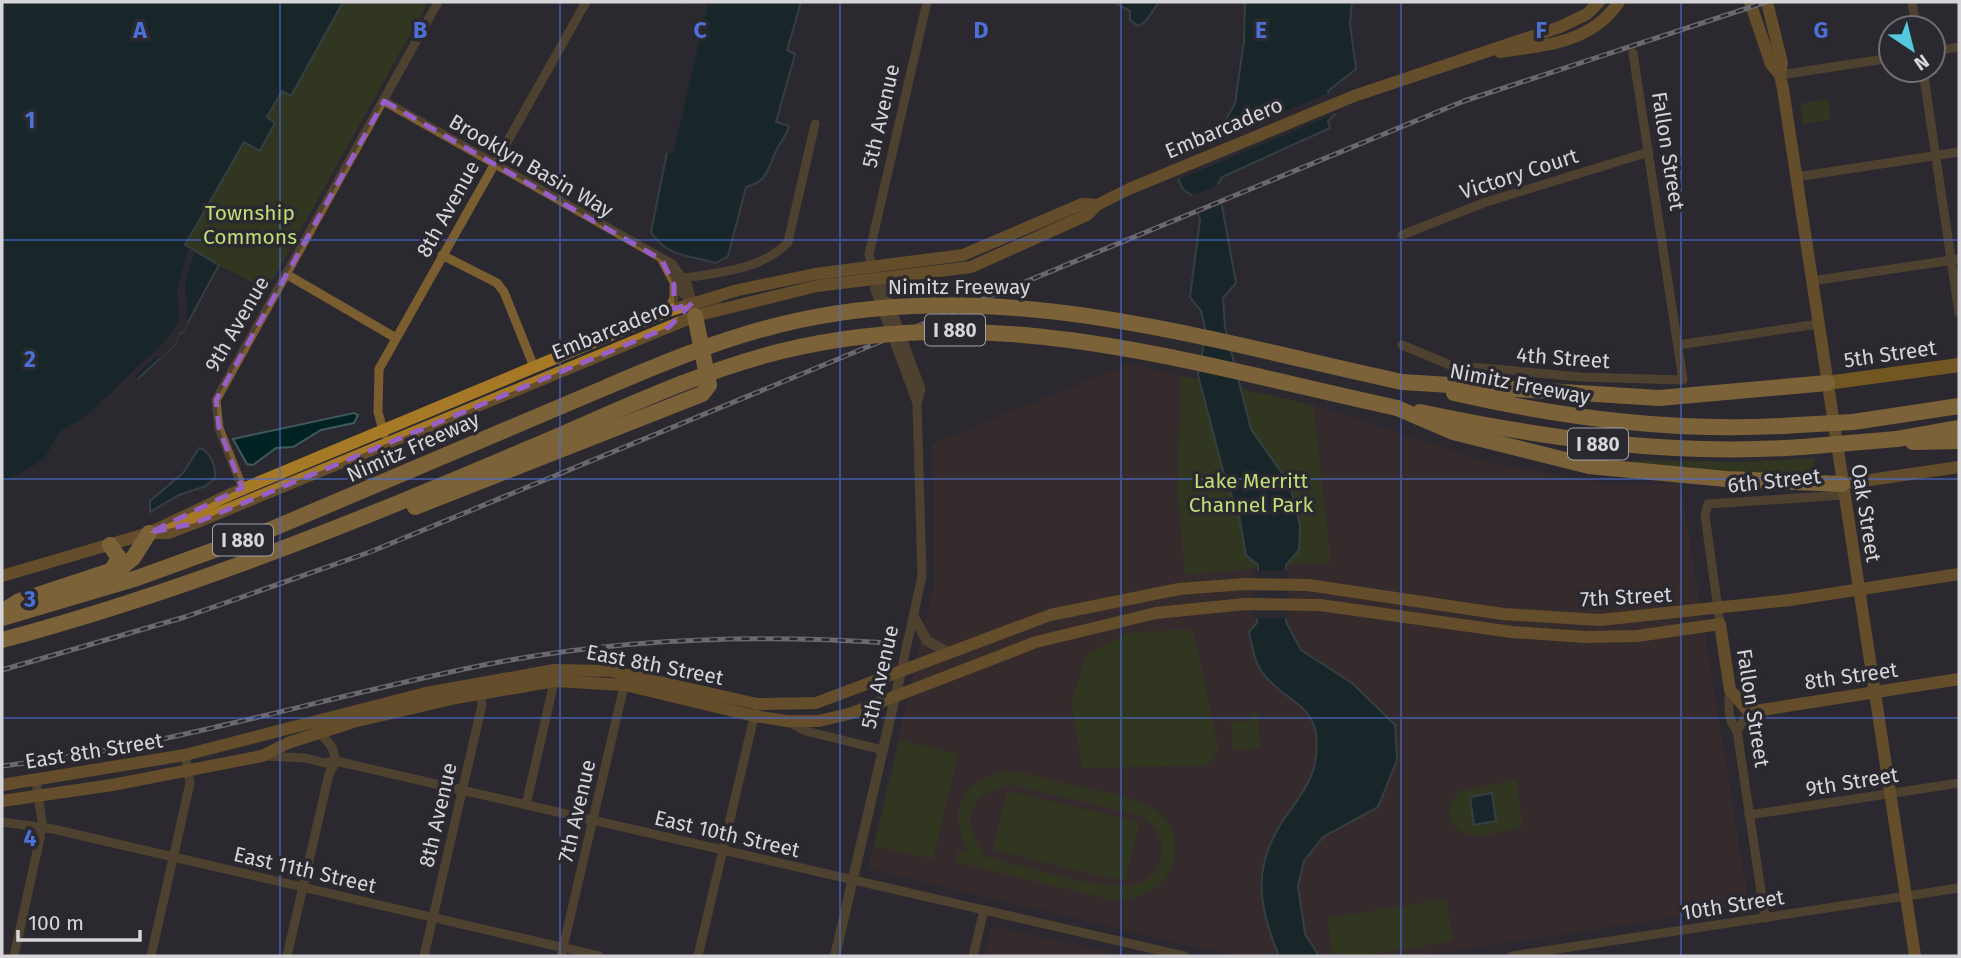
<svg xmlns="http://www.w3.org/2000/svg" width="1961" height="958" font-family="'Fira Sans',sans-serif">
<rect width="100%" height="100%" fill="#2b2930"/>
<!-- education -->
<g fill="#402c28">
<polygon points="1129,364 1313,405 1486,462 1616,486 1680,483 1749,906 1420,956 1234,956 868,869 935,580 932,444"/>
<polygon points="992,926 1125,956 985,956"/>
</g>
<!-- green -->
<g fill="#394610" fill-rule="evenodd">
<polygon points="343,2 428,2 267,290 219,265 185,329 185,245 244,142 260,150 266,118 282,91 291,95"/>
<polygon points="1828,99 1831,120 1803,124 1800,104"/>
<polygon points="1181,376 1313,405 1331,563 1300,563 1185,575 1178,490"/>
<polygon points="1814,458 1815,474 1742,475 1631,467 1632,460 1745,462"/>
<polygon points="1193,630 1219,750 1208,765 1083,768 1071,703 1087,654 1131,632"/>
<polygon points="1250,714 1258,714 1260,748 1233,750 1231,722 1250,721"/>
<polygon points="900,740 958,754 933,859 874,846"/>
<path d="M1007,771C1030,773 1053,781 1076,786C1117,795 1191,802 1172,865C1164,890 1141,897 1117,901L956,862L958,851L968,853C948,809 959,782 1007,771ZM1008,784L1142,816C1168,832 1170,872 1138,884C1111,895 1016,864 984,856L973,834L969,817L979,797Z"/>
<path d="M1516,780L1523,827C1495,832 1452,850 1449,808L1459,791Z"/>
<polygon points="1007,791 1139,822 1125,881 993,850"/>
<polygon points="1446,899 1453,941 1361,956 1333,956 1327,918"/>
</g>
<!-- water -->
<g fill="#022" stroke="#405859" stroke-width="2">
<polygon points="2,2 343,2 291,96 282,91 267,117 275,123 260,151 244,142 185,245 219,265 182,333 179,332 175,345 91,421 74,432 47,464 2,488"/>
<path d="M687,2H801L787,50L795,54L776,122L789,126C787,135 780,142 776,151C767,170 768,181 746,187L728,256L716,263C691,256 665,256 651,232L681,83Z"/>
<polygon points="1113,2 1159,2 1145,22 1138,26 1130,20 1130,11"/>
<path d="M1245,2H1352L1350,24L1356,69L1328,91L1336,113L1328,121L1330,128L1222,177L1218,184L1236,283L1223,298L1225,327L1251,429L1290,485L1300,525L1299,550L1286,565V622L1301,650L1352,683L1395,725L1397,760L1378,807L1323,837L1304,861L1298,886L1305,934L1319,956H1279C1257,904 1252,863 1287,815C1297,801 1312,781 1315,763C1326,702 1287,707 1262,672C1254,661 1252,645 1249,632L1257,623L1258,565L1246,555L1239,515L1225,478L1198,375L1206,332L1201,311L1190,297L1200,220L1193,196L1183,189L1178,179L1220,130L1235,104L1244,41Z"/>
<polygon points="354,413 358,415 354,423 321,430 293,447 276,448 253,465 247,464 233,439"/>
<path d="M199,448C210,450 216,467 215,478L206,486L179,495L150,512V501L183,473Z"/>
<polygon points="1492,793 1496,821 1474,825 1470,797"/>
</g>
<!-- pier -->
<g fill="#2b2930">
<polygon points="687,2 708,2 673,154 663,152 677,82 683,39 680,37 681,29"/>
<polygon points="1332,92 1339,112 1175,181 1200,147"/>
<polygon points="1222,183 1226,202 1196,214 1191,196"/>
<polygon points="189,248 195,251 185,283 187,325 182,333 179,332 175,345 160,359 157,356 135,376 138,380 87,427 73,434 74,437 48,464 50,467 17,487 2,489 2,481 18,475 44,459 60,431 84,418 166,340 179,320 177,288"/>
<polygon points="1289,570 1289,618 1253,618 1254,571"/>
</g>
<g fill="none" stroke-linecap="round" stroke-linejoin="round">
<!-- minor -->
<g stroke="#7a5e2f" stroke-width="9">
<polyline points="1912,2 1916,28"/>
<polyline points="1933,51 1959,47"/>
<polyline points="1923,70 1959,313"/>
<polyline points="1780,75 1891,58"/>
<polyline points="384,101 672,264 688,286 694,310"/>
<polyline points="1796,177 1959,152"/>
<polyline points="1402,235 1486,202 1649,152"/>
<polyline points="442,255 497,283 504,292 534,367"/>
<path d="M662,260C678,291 684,304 721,307"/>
<polyline points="286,274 396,338"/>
<path d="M684,278C718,273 764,269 788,242L815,124"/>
<polyline points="875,279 884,289 921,389 917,403 922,576 901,672"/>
<polyline points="1812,281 1959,259"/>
<polyline points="668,311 674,298 674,285"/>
<polyline points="1402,345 1450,365 1581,377 1683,380 1633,53"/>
<polyline points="1678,345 1818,324"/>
<polyline points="917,403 875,290 875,279 869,254 927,2"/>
<polyline points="384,434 378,412 379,369 586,2"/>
<polyline points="243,489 219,428 216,400 438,2"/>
<polyline points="1720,624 1705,515 1708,504 1844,495"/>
<path d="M1730,690C1728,703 1728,721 1737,731L1765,918"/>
<polyline points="788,722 806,731 883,750"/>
<polyline points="1737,731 1749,712"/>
<polyline points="264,756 305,758 325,763 336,761 1184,956"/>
<polyline points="526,805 555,678"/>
<polyline points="1749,815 1959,783"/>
<polyline points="2,822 53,829 599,956"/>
<polyline points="14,956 40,838 42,822 36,781"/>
<polyline points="151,956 190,783 185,755"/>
<polyline points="287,956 329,774 336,761 332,747 317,729"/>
<polyline points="424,956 482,705 480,688"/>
<polyline points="561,956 625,682"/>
<polyline points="698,956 755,713"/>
<polyline points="973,956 984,910"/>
<polyline points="1512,956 1959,888"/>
</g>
<!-- tertiary -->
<g stroke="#7a5e2f" stroke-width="10">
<polyline points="914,617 927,641 948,652"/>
<polyline points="835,956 901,672"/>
</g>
<!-- secondary -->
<g stroke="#a67926" stroke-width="12">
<polyline points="1750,2 1771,64 1780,75 1783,89 1915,956"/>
<polyline points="1767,2 1782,63 1780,75"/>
<path d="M1500,52C1546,45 1591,43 1619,2"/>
<polyline points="1842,484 1959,467"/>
<polyline points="149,533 169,533 195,523 695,316 817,286 971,267 1087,215 1097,205 1129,189 1354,96 1560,27 1587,14 1599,2"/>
<polyline points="2,576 149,533 231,494 668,311 738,290 815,274 963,255 1082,204 1097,205"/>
<polyline points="2,785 185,755 426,693 554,670 611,671 757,704 816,703 1050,615 1179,589 1244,584 1308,585 1503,614 1600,620 1790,600 1959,574"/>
<polyline points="2,801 112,785 262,756 288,743 353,722 456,698 555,681 625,685 754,716 787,721 819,721 852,713 1036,642 1156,613 1245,604 1320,605 1512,632 1585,637 1637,636 1720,624 1730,690 1749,712 1959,679"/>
</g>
<!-- primary -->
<polyline stroke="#c88f13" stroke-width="14" points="1827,383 1959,365"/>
<!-- motorway -->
<g stroke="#dda643" stroke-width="16">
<polyline points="1402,382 1659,398 1827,383"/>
<path d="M1454,393C1568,419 1681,433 1798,425"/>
<polyline points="1397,408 1453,432 1589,466 1726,479 1842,484"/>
<path d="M1420,412C1547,439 1672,456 1802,447"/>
<polyline points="1897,439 1959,428"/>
<polyline points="1913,442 1959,441"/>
<polyline points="415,507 702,394 709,385 695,316"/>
<polyline points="110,545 119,558 110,573"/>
<polyline points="2,612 19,601 122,567 133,558 149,533"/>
<polyline points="2,618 137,578 267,531 609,386"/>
<path d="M2,640C182,592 354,523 525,450"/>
</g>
<!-- rail casing -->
<g stroke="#b9b7bc" stroke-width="5">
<g id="rail">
<polyline points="2,670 185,617 370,552 1464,101 1766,2"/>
<path d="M2,766C168,747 326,696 489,664C621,638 756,634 890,643"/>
</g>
</g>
<!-- rail -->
<use href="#rail" stroke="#2b2930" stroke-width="2.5" stroke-dasharray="8" stroke-linecap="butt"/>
<!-- motorway-bridge -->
<g stroke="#dda643" stroke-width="16">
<path d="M609,386C672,359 734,334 800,320C1005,276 1203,339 1402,382"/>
<polyline points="1798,425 1853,422 1959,406"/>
<polyline points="1802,447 1897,439"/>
<path d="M525,450C609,415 693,373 782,351C995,299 1189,363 1397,408"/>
</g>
</g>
<!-- marked area -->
<path d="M0 0H1961V958H0ZM384,101L662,260L674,285V309L692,303L669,327L195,523L149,533L242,488L219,428L216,400Z" fill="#2b2930" fill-opacity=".55" fill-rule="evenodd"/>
<path fill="none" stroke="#965fc7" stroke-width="5" stroke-dasharray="14 9" stroke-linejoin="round" d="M384,101L662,260L674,285V309L692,303L669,327L195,523L149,533L242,488L219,428L216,400Z"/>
<!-- grid -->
<path fill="none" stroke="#4b70d8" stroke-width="2" stroke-opacity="0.55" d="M280,2V956M560,2V956M840,2V956M1121,2V956M1401,2V956M1681,2V956M2,240H1959M2,479H1959M2,718H1959"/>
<g text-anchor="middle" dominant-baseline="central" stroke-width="7" stroke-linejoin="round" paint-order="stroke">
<!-- shield labels -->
<g fill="#2b2930" stroke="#a3a1a6" stroke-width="2">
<rect x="925" y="314.5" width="60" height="31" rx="5"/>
<rect x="1568" y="428.5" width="60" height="31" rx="5"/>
<rect x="213" y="524.5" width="60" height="31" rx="5"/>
</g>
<g font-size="19" font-weight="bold" fill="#d6d5d9">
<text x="955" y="330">I 880</text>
<text x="1598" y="444">I 880</text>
<text x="243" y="540">I 880</text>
</g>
<!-- street labels -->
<g font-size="21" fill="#d6d5d9" stroke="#2b2930">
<text transform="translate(881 116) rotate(-77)">5th Avenue</text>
<text transform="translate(1224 128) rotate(-23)">Embarcadero</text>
<text transform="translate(1668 151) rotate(81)">Fallon Street</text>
<text transform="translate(531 166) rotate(30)">Brooklyn Basin Way</text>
<text transform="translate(1519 174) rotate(-18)">Victory Court</text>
<text transform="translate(448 209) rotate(-61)">8th Avenue</text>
<text x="959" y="287">Nimitz Freeway</text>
<text transform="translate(237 324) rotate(-60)">9th Avenue</text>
<text transform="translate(611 330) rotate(-22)">Embarcadero</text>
<text transform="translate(1890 354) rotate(-8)">5th Street</text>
<text transform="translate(1563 358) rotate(4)">4th Street</text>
<text transform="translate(1520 384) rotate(11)">Nimitz Freeway</text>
<text transform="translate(413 447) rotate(-24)">Nimitz Freeway</text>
<text transform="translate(1774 481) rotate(-6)">6th Street</text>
<text transform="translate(1866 513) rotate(81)">Oak Street</text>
<text transform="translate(1626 597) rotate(-3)">7th Street</text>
<text transform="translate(655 665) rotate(11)">East 8th Street</text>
<text transform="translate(1851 676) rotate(-8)">8th Street</text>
<text transform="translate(880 677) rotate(-77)">5th Avenue</text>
<text transform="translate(1753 708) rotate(81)">Fallon Street</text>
<text transform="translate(94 751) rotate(-9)">East 8th Street</text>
<text transform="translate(1852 782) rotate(-9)">9th Street</text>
<text transform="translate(577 811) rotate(-77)">7th Avenue</text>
<text transform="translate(438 815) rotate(-77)">8th Avenue</text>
<text transform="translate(727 834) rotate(13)">East 10th Street</text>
<text transform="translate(305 870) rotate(13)">East 11th Street</text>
<text transform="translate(1733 905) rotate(-9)">10th Street</text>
</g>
<!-- park labels -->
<g font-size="21" fill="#c0dd76" stroke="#2b2930">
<text x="250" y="213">Township<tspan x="250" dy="24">Commons</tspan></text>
<text x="1251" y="481">Lake Merritt<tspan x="1251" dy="24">Channel Park</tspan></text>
</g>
</g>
<g font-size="23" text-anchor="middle" font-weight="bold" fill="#4b70d8" stroke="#2b2930" stroke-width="7" stroke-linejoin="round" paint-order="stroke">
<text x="140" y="38">A</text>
<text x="420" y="38">B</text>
<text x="700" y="38">C</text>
<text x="981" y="38">D</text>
<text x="1261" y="38">E</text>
<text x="1541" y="38">F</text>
<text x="1821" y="38">G</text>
<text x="30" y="128">1</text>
<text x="30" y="367">2</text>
<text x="30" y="607">3</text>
<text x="30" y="846">4</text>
</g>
<!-- border -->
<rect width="1961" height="958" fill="none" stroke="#d6d5d9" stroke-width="7"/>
<!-- north arrow -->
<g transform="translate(1912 49) rotate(145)"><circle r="33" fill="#2b2930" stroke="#6f6e74" stroke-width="2"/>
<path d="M0-5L12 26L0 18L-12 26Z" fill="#55cadf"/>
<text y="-10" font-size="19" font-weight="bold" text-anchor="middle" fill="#d6d5d9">N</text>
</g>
<!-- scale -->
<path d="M18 930v10h122v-10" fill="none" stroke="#d6d5d9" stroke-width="3.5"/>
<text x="28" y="930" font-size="21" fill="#d6d5d9" stroke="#2b2930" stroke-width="5" paint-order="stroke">100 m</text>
</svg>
